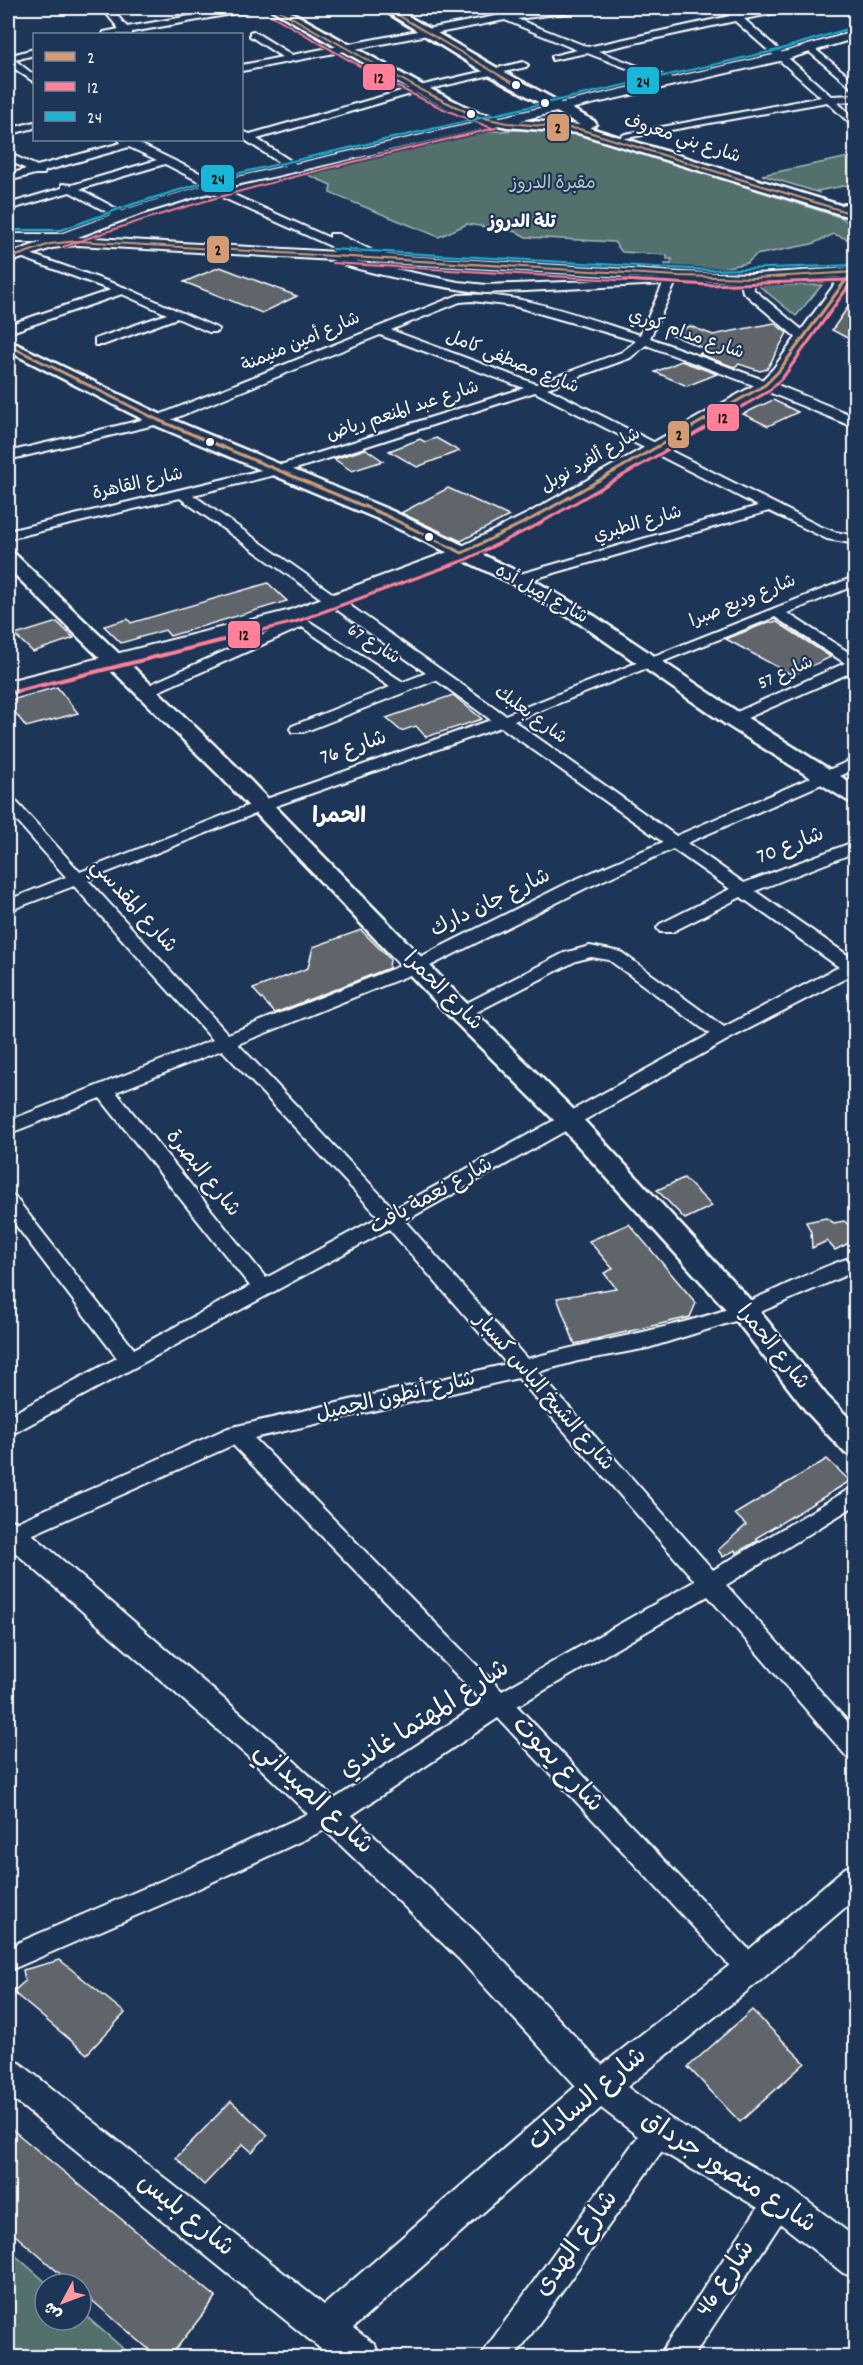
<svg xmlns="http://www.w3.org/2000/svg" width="863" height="2365" font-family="Dekko,'Playpen Sans Arabic',sans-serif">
<rect width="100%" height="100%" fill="#1d3557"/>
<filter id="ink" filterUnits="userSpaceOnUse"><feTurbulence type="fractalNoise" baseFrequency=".0167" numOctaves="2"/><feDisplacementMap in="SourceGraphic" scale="12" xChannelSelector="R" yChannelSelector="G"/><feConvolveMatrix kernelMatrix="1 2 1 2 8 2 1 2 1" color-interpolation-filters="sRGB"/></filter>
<g filter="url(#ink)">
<!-- green -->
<g fill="#526f6d" stroke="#a8b7b6" stroke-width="1.5">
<polygon points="549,128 571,131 830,214 842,218 851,225 852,232 847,239 834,234 812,244 756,255 747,263 717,269 665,267 665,264 671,264 672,259 667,259 667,255 622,252 614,242 526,237 517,232 467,224 439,237 330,193 331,185 301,172 482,132"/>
<polygon points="849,157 855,162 855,184 817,191 820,193 762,175"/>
<polygon points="758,285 822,285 796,316"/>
<polygon points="8,2249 48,2284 45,2284 45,2320 81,2320 81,2312 133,2357 8,2357"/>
</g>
<!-- building -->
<g fill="#5e656a" stroke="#fff" stroke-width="1.5">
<polygon points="220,267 228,270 297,296 262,313 184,282"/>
<polygon points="855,297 855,342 832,330"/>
<polygon points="774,323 787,333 767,369 760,371 739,364 734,367 699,354 707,350 670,334 690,326 713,335"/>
<polygon points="681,361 717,374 687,386 655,372"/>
<polygon points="773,400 798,412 768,426 743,414"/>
<polygon points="436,438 459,451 417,467 389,451 420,439 425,442"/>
<polygon points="366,449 383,461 352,471 334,459"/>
<polygon points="448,488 509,516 461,541 401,513"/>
<polygon points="268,583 287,601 170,636 165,630 121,643 104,626 128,619 131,623"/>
<polygon points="57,622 74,638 33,652 15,635"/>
<polygon points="769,622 777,622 831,657 792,675 726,639"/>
<polygon points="57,687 78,713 26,727 8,703 8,701"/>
<polygon points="453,695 482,719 426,737 416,726 401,731 386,718"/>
<polygon points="361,930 390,959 389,968 275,1013 253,989 308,968 313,947"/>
<polygon points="684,1178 712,1206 685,1219 657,1190"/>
<polygon points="826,1218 834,1223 844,1221 855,1230 855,1240 835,1250 827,1241 812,1248 811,1232 806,1222"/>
<polygon points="629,1224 696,1303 690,1317 575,1344 557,1298 616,1288 604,1273 613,1269 589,1241"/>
<polygon points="827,1459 850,1481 756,1538 759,1540 736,1553 735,1550 723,1557 718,1550 746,1525 735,1514"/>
<polygon points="60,1960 125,2013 87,2054 13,1992 25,1981 23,1970"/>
<polygon points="752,2010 805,2063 740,2122 688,2067"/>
<polygon points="231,2101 268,2135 252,2152 243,2144 204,2185 176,2158"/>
<polygon points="8,2126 216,2297 169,2358 159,2358 81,2291 81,2284 72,2284 8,2229"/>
</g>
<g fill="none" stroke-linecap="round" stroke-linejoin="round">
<!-- minor casing -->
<g stroke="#fff" stroke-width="4">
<g id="minor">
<polygon points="102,8 111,8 127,27 236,8 253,8 248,11 132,32 132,34 103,34 104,32 119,29"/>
<polygon points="561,8 585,8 580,11 517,19 588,47 730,16 725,11 730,8 739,14 775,8 791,8 787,11 744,19 831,96 856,95 856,101 837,102 856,120 856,129 827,102 621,139 620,137 625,134 821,97 735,21 598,51 675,80 675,84 671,85 587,53 552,60 552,56 577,50 505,20 242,71 242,65 282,57 250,36 250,32 253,31 292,55 506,14"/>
<polygon points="810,45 856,82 856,91 807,50 805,48"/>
<polygon points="34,49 34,55 15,60 34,75 34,82 8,64 8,56"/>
<polygon points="523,62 528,65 526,67 421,91 257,139 297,165 297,169 289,169 242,138 242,131 250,134 415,87"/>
<polygon points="34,122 34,128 8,135 8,129"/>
<path d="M119,140H142L140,144L208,177L213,182L211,188L223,190L330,238V234H338L373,251L401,258L403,260L397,263L365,255L348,247L347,253L342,256L351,260L458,282L486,285L722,276V280L718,281L675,284L650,338L769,382L771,385L769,388H761L646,345L630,358L547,388L819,526L835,532L856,536V544L827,539L769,511L523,582H513L511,579L513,576L758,506L535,392L283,473L193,495L505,715L856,576V585L787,613L856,657V670L738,722H728L725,719L728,716L845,663L775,617L514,721L676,836L856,758V769L687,843L744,883L856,841V852L755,891L856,961V976L852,975L729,1039L405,1221L527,1359C597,1340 668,1330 737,1306C777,1291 815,1268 856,1256V1271L751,1316L648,1348L578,1361L538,1372L713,1570L856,1485V1505L726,1585L856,1731V1759L847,1757L708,1596L517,1706L759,1960L763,1969L759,1978L750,1981L741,1978L498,1718L340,1823L195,1890L8,1971V1947L177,1874L322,1807L483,1702L233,1445L20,1540L12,1543L8,1542V1526L228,1428L507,1364L389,1229L16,1432L8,1434V1416L117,1358L8,1215V1195L15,1197L134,1349L250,1286L100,1098L8,1134V1121L213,1040L74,886L8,911V900L66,877L8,811V797L14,799L80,872L255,803L491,720L436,680L304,732H292L290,729L292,726L390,687L302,627L150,695H140L137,692L140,689L292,621L286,615L293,611L403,682L426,673L180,498L8,539V531L274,467L524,388L380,335L163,423L8,460V452L154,417L458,295C515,290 585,318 640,335L663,284L486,293C459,290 342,271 326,256L337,249L217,195L200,192L199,190L202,183L165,164L80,189L126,214V218H118L70,192L8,210V204L62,188V184L72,185L157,160L129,147L45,171L44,174H35L8,181V175L26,169L8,160V153L37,166L121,143ZM472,301L514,306L636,341L622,352L536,384L391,330L460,302ZM501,727L663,842L574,880L410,962L228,1034L88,880L267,809ZM673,849L730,889L660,924L657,928L660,932H672L741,897L839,967L724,1027L621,952L590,946L564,953L455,1009L452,1013L455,1017H467L576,961L591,957L609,960L710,1034L394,1209L238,1044L422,970L586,888ZM222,1050L379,1217L266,1278L116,1092ZM518,1378L695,1581L502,1691L254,1438Z"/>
<polygon points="844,204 856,205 856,211 840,209 838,207"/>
<polygon points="22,251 126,288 219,329 217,332 209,332 177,318 103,345 95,345 95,339 167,314 122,294 8,333 8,325 111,290 18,256 18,252"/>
<polygon points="754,275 760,278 753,284 753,289 807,334 807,340 799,340 743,292 741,283"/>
<polygon points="659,2117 669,2121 673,2131 669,2141 514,2358 481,2358 486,2348 649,2121"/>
<polygon points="779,2187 789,2191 793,2201 789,2211 692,2358 659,2358 664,2348 769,2191"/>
</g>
</g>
<!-- tertiary casing -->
<g stroke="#fff" stroke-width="4">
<g id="tertiary">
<polygon points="856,31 856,38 784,60 228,187 140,214 78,237 678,272 754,274 847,268 851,263 856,262 856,277 775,384 856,417 856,428 766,391 539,522 468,557 299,619 8,691 8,681 287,611 456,549 527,514 760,382 773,369 840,277 754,282 678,280 77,245 52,248 8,263 8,254 42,242 8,242 8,234 60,234 130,208 219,181 777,54"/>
<polygon points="8,1519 18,1522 275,1743 481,1937 602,2065 739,1958 845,1868 856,1864 856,1898 761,1980 627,2087 671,2119 791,2189 856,2238 856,2278 843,2273 767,2213 647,2143 601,2108 353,2328 375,2345 380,2358 332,2358 8,2095 8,2058 20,2063 324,2305 576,2086 459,1959 253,1761 8,1546"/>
</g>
</g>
<!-- secondary casing -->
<g stroke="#fff" stroke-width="5">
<g id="secondary">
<polygon points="269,8 284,8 424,86 479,113 507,119 580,125 489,75 380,8 394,8 499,69 594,121 596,124 590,128 856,210 856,219 578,133 507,127 470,119 414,92"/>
<polygon points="849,268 856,270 856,281 843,276 841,273"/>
<polygon points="8,340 164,416 392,511 525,575 596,617 741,714 856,786 856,803 848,801 725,724 582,625 511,583 378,519 152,424 8,351"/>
<polygon points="8,552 15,554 234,764 470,1007 579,1115 754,1304 827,1396 856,1425 856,1457 845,1453 807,1412 734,1318 561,1127 452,1019 218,774 8,568"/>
</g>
</g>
<!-- minor -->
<use href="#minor" fill="#1d3557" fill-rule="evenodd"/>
<!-- tertiary -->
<use href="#tertiary" fill="#1d3557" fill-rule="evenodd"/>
<!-- secondary -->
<use href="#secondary" fill="#1d3557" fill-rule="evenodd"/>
<!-- bus-1-far1 casing -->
<g stroke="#1d3557" stroke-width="4.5">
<g id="bus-1-far1">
<polyline points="275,8 419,89 475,116 507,123 579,129 856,215"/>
<polyline points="386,8 516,85"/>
<polyline points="8,259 50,244 77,241 678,276 754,278 856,272"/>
<polyline points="845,282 856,267"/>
</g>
</g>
<!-- bus-1 casing -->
<g stroke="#1d3557" stroke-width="6">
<polyline id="bus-1" points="8,345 158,420 385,515 462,553 533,518 765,385 778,372 846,280"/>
</g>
<!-- bus-2-far2 casing -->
<g stroke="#1d3557" stroke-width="4.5">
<g id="bus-2-far2">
<path d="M271,15C343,56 413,101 492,128"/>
<path d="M63,247C204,196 350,162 496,128"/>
<polyline points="332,263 650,282"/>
<polyline points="805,282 849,280"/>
<polyline points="852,282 855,277"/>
</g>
</g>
<!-- bus-2-far1 casing -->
<g stroke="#1d3557" stroke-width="6">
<g id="bus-2-far1">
<polyline points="624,280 709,285 847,280"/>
<polyline points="238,636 295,622 465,560 537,525 769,391 784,376 853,280"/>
</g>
</g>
<!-- bus-2 casing -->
<g stroke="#1d3557" stroke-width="8">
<polyline id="bus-2" points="10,693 244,635"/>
</g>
<!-- bus-3 casing -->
<g stroke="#1d3557" stroke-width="4.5">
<g id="bus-3">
<polyline points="8,230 61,230 133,204 222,177 778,50 854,27"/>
<polyline points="332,249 709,270 856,265"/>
</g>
</g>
<!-- bus-1-far1 -->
<use href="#bus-1-far1" stroke="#d39c74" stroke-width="2"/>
<!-- bus-1 -->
<use href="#bus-1" stroke="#d39c74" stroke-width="3"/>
<!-- bus-2-far2 -->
<use href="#bus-2-far2" stroke="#ff8098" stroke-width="2"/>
<!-- bus-2-far1 -->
<use href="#bus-2-far1" stroke="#ff8098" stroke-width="3"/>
<!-- bus-2 -->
<use href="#bus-2" stroke="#ff8098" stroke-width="4"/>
<!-- bus-3 -->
<use href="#bus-3" stroke="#1ab6d8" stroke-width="2"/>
</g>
</g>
<!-- markers -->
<g fill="#fff" stroke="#1d3557" stroke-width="2">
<circle cx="516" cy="85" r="5"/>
<circle cx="545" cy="103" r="5"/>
<circle cx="471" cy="114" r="5"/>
<circle cx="210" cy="442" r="5"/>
<circle cx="429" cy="537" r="5"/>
</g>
<g text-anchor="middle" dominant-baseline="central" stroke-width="4.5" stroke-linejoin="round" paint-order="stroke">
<!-- far-street labels -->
<g font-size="18" fill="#fff" stroke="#1d3557">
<text transform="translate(682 140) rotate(18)">شارع بني معروف</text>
<text transform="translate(686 335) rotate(19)">شارع مدام كوري</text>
<text transform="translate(301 343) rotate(-23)">شارع أمين منيمنة</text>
<text transform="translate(512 363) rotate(22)">شارع مصطفى كامل</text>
<text transform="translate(403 412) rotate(-18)">شارع عبد المنعم رياض</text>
<text transform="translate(591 461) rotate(-30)">شارع ألفرد نوبل</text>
<text transform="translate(138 485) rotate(-13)">شارع القاهرة</text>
<text transform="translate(638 525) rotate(-16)">شارع الطبري</text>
<text transform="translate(541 595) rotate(29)">شارع إميل أده</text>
<text transform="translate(743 602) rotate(-22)">شارع وديع صبرا</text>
<text transform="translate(373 645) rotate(33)">شارع 67</text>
<text transform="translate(786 674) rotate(-24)">شارع 57</text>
<text transform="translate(530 716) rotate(36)">شارع بعلبك</text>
</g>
<!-- far-park labels -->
<g font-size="18" fill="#bac5c5" stroke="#1d3557">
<text x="553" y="184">مقبرة الدروز</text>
</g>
<!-- far-neighbourhood labels -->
<g font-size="18" font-weight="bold" fill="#fff" stroke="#1d3557">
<text x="522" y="223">تلة الدروز</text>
</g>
<!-- street labels -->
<g font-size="21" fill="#fff" stroke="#1d3557">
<text transform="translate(354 749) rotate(-19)">شارع 76</text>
<text transform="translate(791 847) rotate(-21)">شارع 70</text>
<text transform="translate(491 904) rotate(-26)">شارع جان دارك</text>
<text transform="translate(133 907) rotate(48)">شارع المقدسي</text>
<text transform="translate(442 992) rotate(45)">شارع الحمرا</text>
<text transform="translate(202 1174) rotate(51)">شارع البصرة</text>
<text transform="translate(432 1197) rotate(-29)">شارع نعمة يافت</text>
<text transform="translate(772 1348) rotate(51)">شارع الحمرا</text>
<text transform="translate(543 1393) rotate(49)">شارع الشيخ الياس كسبار</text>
<text transform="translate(396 1398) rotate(-13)">شارع أنطون الجميل</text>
</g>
<!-- neighbourhood labels -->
<g font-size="22" font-weight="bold" fill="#fff" stroke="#1d3557">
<text x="339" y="817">الحمرا</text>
</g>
<!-- near-street labels -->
<g font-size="26" fill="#fff" stroke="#1d3557">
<text transform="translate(425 1720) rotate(-33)">شارع المهتما غاندي</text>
<text transform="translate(557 1765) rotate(47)">شارع يموت</text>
<text transform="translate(313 1799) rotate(43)">شارع الصيداني</text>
<text transform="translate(588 2100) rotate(-40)">شارع السادات</text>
<text transform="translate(728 2173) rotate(33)">شارع منصور جرداق</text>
<text transform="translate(185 2216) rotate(39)">شارع بليس</text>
<text transform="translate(577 2244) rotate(-54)">شارع الهدى</text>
<text transform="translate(726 2279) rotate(-56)">شارع 46</text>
</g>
</g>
<g stroke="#1d3557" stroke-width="2">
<rect x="362" y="63" width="34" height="28" rx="6" fill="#ff8098"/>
<rect x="626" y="66" width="34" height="29" rx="6" fill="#1ab6d8"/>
<rect x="546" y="113" width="24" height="29" rx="6" fill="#d39c74"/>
<rect x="200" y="164" width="35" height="29" rx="6" fill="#1ab6d8"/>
<rect x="206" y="235" width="24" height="29" rx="6" fill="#d39c74"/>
<rect x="706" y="403" width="34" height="29" rx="6" fill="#ff8098"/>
<rect x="667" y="420" width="23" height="29" rx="6" fill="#d39c74"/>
<rect x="227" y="620" width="34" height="29" rx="6" fill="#ff8098"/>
</g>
<g font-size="16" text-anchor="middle" font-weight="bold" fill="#111">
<text x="379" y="83">12</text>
<text x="643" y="87">24</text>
<text x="558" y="133">2</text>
<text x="218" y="184">24</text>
<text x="218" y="255">2</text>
<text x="723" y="423">12</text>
<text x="679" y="440">2</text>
<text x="244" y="640">12</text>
</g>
<!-- margin -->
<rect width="863" height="2365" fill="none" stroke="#1d3557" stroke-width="30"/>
<rect x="15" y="15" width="833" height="2335" fill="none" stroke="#fff" stroke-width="2" filter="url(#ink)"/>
<!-- legend -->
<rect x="33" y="33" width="210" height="108" fill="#1d3557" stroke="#77869a" stroke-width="1.5"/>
<rect x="45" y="52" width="30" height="9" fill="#d39c74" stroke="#77869a" stroke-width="1.5"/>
<text x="87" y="63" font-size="18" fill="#ffffff">2</text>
<rect x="45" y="82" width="30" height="9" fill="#ff8098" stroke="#77869a" stroke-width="1.5"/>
<text x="87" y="93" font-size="18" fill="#ffffff">12</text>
<rect x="45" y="112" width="30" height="9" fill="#1ab6d8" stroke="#77869a" stroke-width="1.5"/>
<text x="87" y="123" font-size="18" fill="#ffffff">24</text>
<!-- north arrow -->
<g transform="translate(63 2302) rotate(229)"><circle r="28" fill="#1d3557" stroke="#77869a" stroke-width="1.5"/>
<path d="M0-4.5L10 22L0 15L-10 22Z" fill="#ff9aa2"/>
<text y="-9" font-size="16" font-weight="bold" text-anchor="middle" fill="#ffffff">ش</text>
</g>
</svg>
